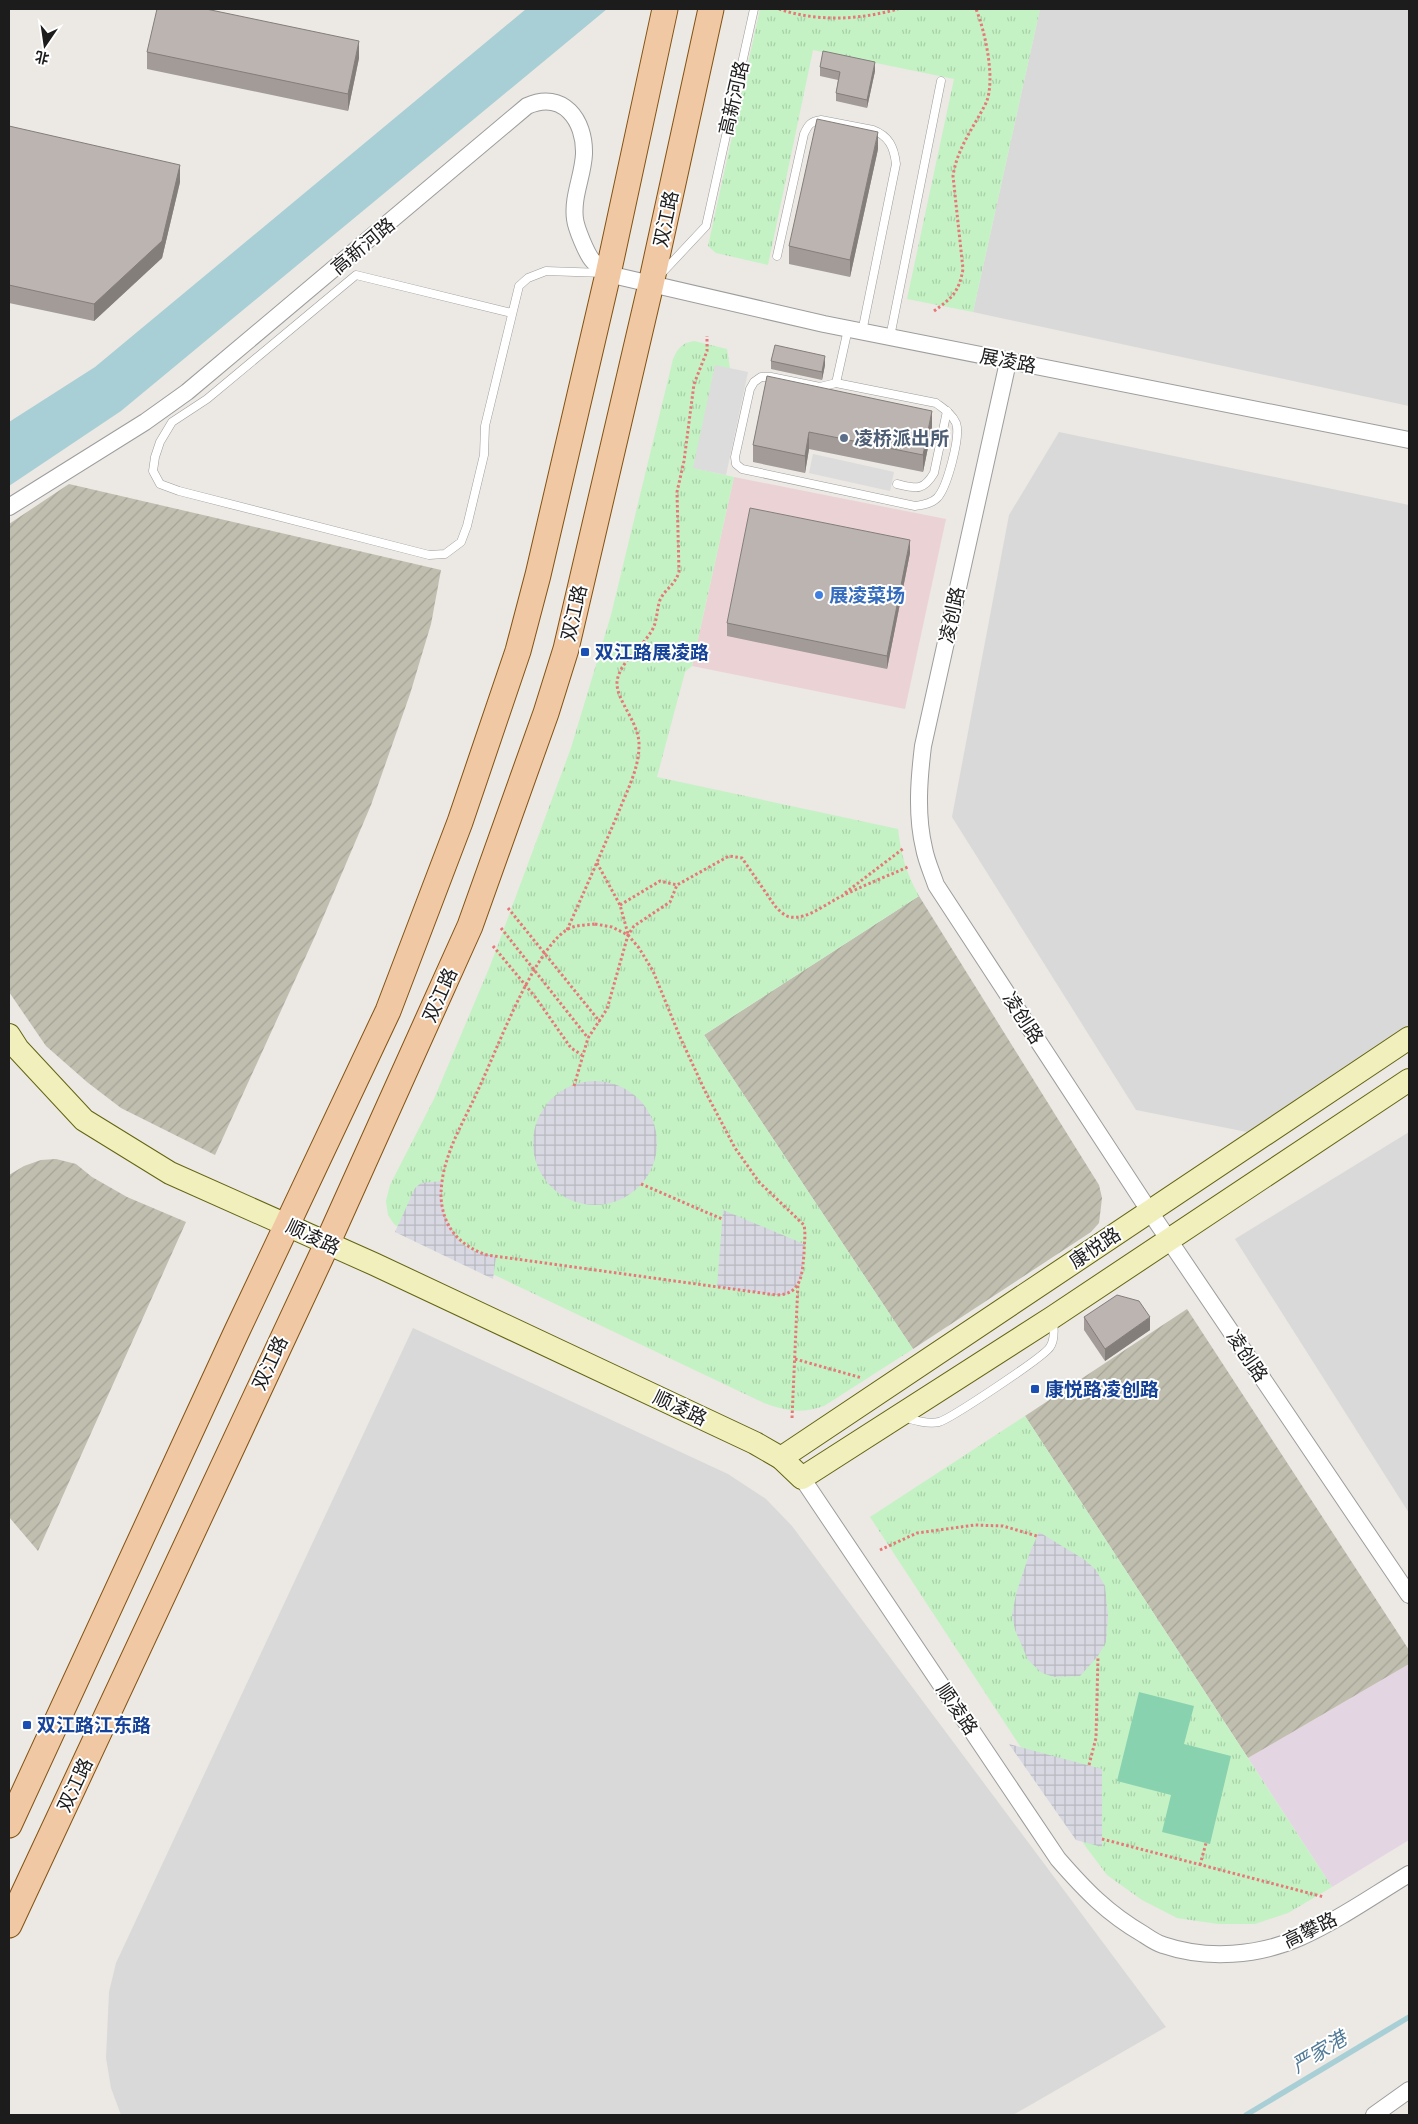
<svg xmlns="http://www.w3.org/2000/svg" width="1418" height="2124" font-family="Figtree,'Noto Sans SC',sans-serif">
<defs>
<pattern id="construction-furrows" width="10" height="10" patternUnits="userSpaceOnUse" patternTransform="scale(1.25)"><rect width="10" height="10" fill="#bfbeaf"/><path d="M-1 1l2-2M0 10L10 0M9 11l2-2" fill="none" stroke="#a4a396"/></pattern>
<pattern id="park-tufts" width="24" height="20" patternUnits="userSpaceOnUse" patternTransform="scale(1.25)"><rect width="24" height="20" fill="#c4f2c4"/><path d="M3 7l-1-3M5 7V3M7 7l1-3M15 17l-1-3M17 17v-4M19 17l1-3" fill="none" stroke="#a8cfa8"/></pattern>
<pattern id="plaza-grid" width="8" height="8" patternUnits="userSpaceOnUse" patternTransform="scale(1.25)"><rect width="8" height="8" fill="#d7d8e1"/><path d="M0 4h8M4 0v8" fill="none" stroke="#b8b9c0"/></pattern>
</defs>
<rect width="100%" height="100%" fill="#ece8e3"/>
<!-- residential -->
<g fill="#dad9d9">
<polygon points="1040,9 1409,9 1409,406 973,312"/>
<polygon points="1059,432 1409,505 1409,1030 1247,1132 1136,1110 952,817 1009,515"/>
<polygon points="1409,1132 1409,1513 1235,1239"/>
<polygon points="413,1328 728,1474 766,1499 792,1526 1166,2027 1013,2115 121,2115 111,2088 106,2058 109,1992 116,1963"/>
</g>
<!-- commercial -->
<polygon fill="#ebd3d5" points="734,477 946,519 905,709 692,666"/>
<!-- industrial -->
<polygon fill="#e4d5e3" points="1409,1664 1409,1840 1332,1887 1248,1758"/>
<!-- construction -->
<g fill="url(#construction-furrows)">
<polygon points="69,484 441,570 431,624 410,694 371,805 316,934 215,1155 121,1108 87,1082 46,1046 9,992 9,524"/>
<polygon points="919,896 1099,1185 1102,1198 1099,1223 1091,1232 913,1349 704,1035"/>
<polygon points="56,1159 76,1164 92,1177 127,1197 186,1222 38,1551 9,1517 9,1175 24,1166 41,1160"/>
<polygon points="1187,1309 1409,1650 1409,1664 1248,1758 1025,1416"/>
</g>
<!-- park -->
<g fill="url(#park-tufts)">
<polygon points="760,9 1040,9 973,312 907,299 954,79 813,50 768,265 716,253 708,246"/>
<path d="M694,341L727,349L730,369L715,366L694,468L734,477L692,666L685,672L657,777L898,829C901,855 906,873 919,896L704,1035L913,1349L824,1406C802,1414 786,1411 764,1403L404,1232L394,1224L388,1215L386,1201L390,1185L434,1099L490,966L571,748L611,615L673,359C678,348 682,343 694,341Z"/>
<polygon points="1025,1416 1332,1887 1288,1913 1255,1924 1218,1924 1177,1918 1142,1900 1107,1875 1086,1847 870,1517"/>
</g>
<!-- pitch -->
<polygon fill="#89d2af" points="1139,1692 1194,1706 1184,1744 1231,1756 1210,1844 1162,1832 1171,1795 1117,1781"/>
<!-- parking -->
<g fill="#dcdcdc">
<polygon points="715,365 748,372 726,475 693,468"/>
<polygon points="813,454 894,472 890,491 809,473"/>
</g>
<!-- plaza -->
<g fill="url(#plaza-grid)">
<circle cx="595" cy="1143" r="62"/>
<polygon points="442,1181 441,1198 444,1214 453,1232 461,1243 472,1250 496,1257 493,1279 395,1232 415,1188 421,1183"/>
<polygon points="723,1210 804,1244 802,1275 798,1283 791,1292 785,1295 776,1295 717,1287"/>
<polygon points="1039,1532 1085,1560 1096,1570 1105,1586 1108,1616 1106,1642 1098,1656 1080,1676 1054,1677 1042,1673 1028,1660 1015,1630 1012,1615 1016,1594 1030,1552"/>
<polygon points="1009,1744 1102,1769 1102,1847 1076,1840"/>
</g>
<!-- water -->
<polygon fill="#a8cfd5" points="526,9 607,9 121,411 9,486 9,422 95,367"/>
<g fill="none" stroke-linecap="round" stroke-linejoin="round">
<!-- stream -->
<polyline stroke="#a8cfd5" stroke-width="5.5" points="1246,2115 1409,2017"/>
<!-- lane casing -->
<g stroke="#9d9d9d" stroke-width="9">
<g id="lane">
<path d="M777,256L804,134C808,125 811,121 821,120L873,130C889,136 894,147 896,164L862,332"/>
<polyline points="661,274 706,226 754,9"/>
<polyline points="512,313 356,275 207,399 172,422 160,442 155,457 153,471 160,484 179,491 429,555 445,554 461,542 467,526 484,455 485,426 519,286 528,278 546,271 604,273"/>
<polyline points="890,337 941,81"/>
<path d="M761,377H771L820,387L836,383L936,403C944,409 952,414 956,423C961,436 947,488 937,498C931,504 922,505 915,506L742,469L736,464L735,457L750,389L754,382Z"/>
<polyline points="836,383 848,329"/>
<path d="M897,484C915,488 923,492 934,473L947,411"/>
<path d="M905,1417C914,1421 929,1424 939,1422C950,1419 1044,1357 1050,1347C1055,1340 1054,1329 1053,1321"/>
</g>
</g>
<!-- street casing -->
<g stroke="#9d9d9d" stroke-width="18">
<g id="street">
<path d="M1008,362L923,746C919,779 916,814 924,848C926,860 932,873 936,885L1150,1212L1409,1595"/>
<path d="M9,507L145,422L187,392L527,106C563,90 585,120 584,154C583,176 572,197 575,219C576,228 587,255 593,261C598,266 603,270 608,274L824,324L1409,440"/>
<path d="M802,1478L1058,1859C1085,1890 1107,1913 1143,1934C1149,1938 1156,1943 1163,1945C1207,1960 1259,1956 1301,1937C1339,1920 1374,1895 1409,1874"/>
<polyline points="1374,2115 1409,2090"/>
</g>
</g>
<!-- secondary casing -->
<g stroke="#636411" stroke-width="24">
<g id="secondary">
<polyline points="9,1035 18,1049 84,1120 170,1173 374,1264 755,1443 781,1458 802,1478 1053,1317 1409,1080"/>
<polyline points="781,1458 1409,1038"/>
</g>
</g>
<!-- primary casing -->
<g stroke="#825211" stroke-width="27">
<g id="primary">
<polyline points="9,1825 236,1333 388,1011 460,822 518,651 538,575 608,274 665,9"/>
<polyline points="9,1925 327,1244 470,926 546,713 566,649 651,284 711,9"/>
</g>
</g>
<!-- path -->
<g stroke="#e87877" stroke-width="3" stroke-dasharray="2.5 2.5" stroke-linecap="butt">
<path d="M779,9C817,22 859,20 898,9"/>
<path d="M934,311C952,298 959,292 963,269L953,176C957,148 974,127 986,103C996,80 985,31 976,9"/>
<polyline points="597,863 620,905 628,934"/>
<polyline points="845,893 904,848"/>
<polyline points="620,905 660,881 677,885"/>
<polyline points="508,908 600,1022"/>
<path d="M595,924L612,927L628,935L639,948L653,971L680,1037L705,1091L735,1148L759,1182L804,1225C806,1235 804,1244 804,1254C802,1274 802,1295 776,1295L487,1255C460,1246 443,1228 441,1197C441,1185 443,1171 447,1160C454,1136 468,1113 478,1090C497,1050 531,956 565,931C573,925 585,925 595,924Z"/>
<polyline points="501,928 588,1038"/>
<path d="M567,930C585,890 602,851 619,811C627,791 639,768 639,746C640,723 616,701 617,682C619,663 641,648 651,632C658,621 656,611 660,600C665,589 675,585 679,572L677,492L684,461L694,384L707,351V336"/>
<polyline points="493,946 536,998 571,1048 582,1055"/>
<path d="M574,1086L588,1038L607,1009L628,935L634,926L670,902L677,885L729,856L742,858L775,906C779,910 784,916 790,917C808,920 828,902 844,895C865,885 887,876 908,867"/>
<polyline points="641,1184 722,1219"/>
<polyline points="795,1359 862,1378"/>
<polyline points="792,1418 798,1283"/>
<polyline points="880,1550 917,1533 975,1525 1003,1526 1037,1536"/>
<polyline points="1089,1765 1096,1738 1098,1656"/>
<polyline points="1102,1839 1324,1897"/>
<polyline points="1200,1865 1206,1843"/>
</g>
<!-- lane -->
<use href="#lane" stroke="#fff" stroke-width="8"/>
<!-- street -->
<use href="#street" stroke="#fff" stroke-width="16"/>
<!-- secondary -->
<use href="#secondary" stroke="#f1efbc" stroke-width="22"/>
<!-- primary -->
<use href="#primary" stroke="#f0c8a4" stroke-width="25"/>
</g>
<!-- wall -->
<g fill="#a29b97">
<polygon points="147,52 359,58 348,111 147,69"/>
<polygon points="820,67 875,71 867,108 836,101 836,93 838,80 820,76"/>
<polygon points="9,126 180,182 162,258 94,321 9,303"/>
<polygon points="878,149 850,277 789,264 789,246"/>
<polygon points="771,361 825,365 822,380 771,369"/>
<polygon points="767,376 932,428 923,472 809,449 805,473 753,462 753,445"/>
<polygon points="910,553 887,669 727,636 727,623"/>
<polygon points="1084,1317 1150,1330 1105,1361 1084,1330"/>
</g>
<!-- shaded-wall -->
<g fill="#847e7b">
<polygon points="359,41 359,58 348,111 348,94"/>
<polygon points="875,62 875,71 867,108 867,100"/>
<polygon points="878,132 878,149 850,277 850,260"/>
<polygon points="180,165 180,182 162,258 94,321 94,304"/>
<polygon points="825,356 825,365 822,380 822,372"/>
<polygon points="932,411 932,428 923,472 923,455"/>
<polygon points="809,432 809,449 805,473 805,456"/>
<polygon points="910,540 910,553 887,669 887,656"/>
<polygon points="1150,1317 1150,1330 1105,1361 1105,1349"/>
</g>
<!-- building -->
<g fill="#bcb4b0" stroke="#847e7b">
<polygon points="157,9 206,9 359,41 348,94 147,52"/>
<polygon points="823,51 875,62 867,100 836,93 840,72 820,67"/>
<polygon points="817,119 878,132 850,260 789,246"/>
<polygon points="9,126 180,165 162,241 94,304 9,285"/>
<polygon points="775,345 825,356 822,372 771,361"/>
<polygon points="767,376 932,411 923,455 809,432 805,456 753,445"/>
<polygon points="750,508 910,540 887,656 727,623"/>
<polygon points="1117,1295 1139,1301 1150,1317 1105,1349 1084,1317"/>
</g>
<!-- markers -->
<circle fill="#5c6f8a" stroke="#fff" stroke-width="2" cx="844" cy="438" r="5"/>
<circle fill="#3f7fe0" stroke="#fff" stroke-width="2" cx="819" cy="595" r="5"/>
<g fill="#1a4fb4" stroke="#fff" stroke-width="2">
<rect x="580" y="647" width="10" height="10" rx="2.5"/>
<rect x="1030" y="1384" width="10" height="10" rx="2.5"/>
<rect x="22" y="1720" width="10" height="10" rx="2.5"/>
</g>
<g text-anchor="middle" dominant-baseline="central" stroke-width="4" stroke-linejoin="round" paint-order="stroke">
<!-- street labels -->
<g font-size="19" fill="#1c1c1c" stroke="#fff">
<text transform="translate(734 98) rotate(-77)">高新河路</text>
<text transform="translate(666 219) rotate(-78)">双江路</text>
<text transform="translate(363 246) rotate(-40)">高新河路</text>
<text transform="translate(1008 361) rotate(11)">展凌路</text>
<text transform="translate(574 613) rotate(-77)">双江路</text>
<text transform="translate(952 615) rotate(-78)">凌创路</text>
<text transform="translate(440 995) rotate(-66)">双江路</text>
<text transform="translate(1023 1018) rotate(57)">凌创路</text>
<text transform="translate(313 1237) rotate(25)">顺凌路</text>
<text transform="translate(1095 1248) rotate(-34)">康悦路</text>
<text transform="translate(1247 1356) rotate(56)">凌创路</text>
<text transform="translate(270 1363) rotate(-65)">双江路</text>
<text transform="translate(680 1408) rotate(25)">顺凌路</text>
<text transform="translate(957 1709) rotate(56)">顺凌路</text>
<text transform="translate(75 1785) rotate(-65)">双江路</text>
<text transform="translate(1310 1930) rotate(-26)">高攀路</text>
</g>
<!-- service labels -->
<g font-size="19" font-weight="bold" fill="#4e5e75" stroke="#fff" text-anchor="start">
<text x="854" y="438">凌桥派出所</text>
</g>
<!-- shop labels -->
<g font-size="19" font-weight="bold" fill="#366cbe" stroke="#fff" text-anchor="start">
<text x="829" y="595">展凌菜场</text>
</g>
<!-- transit labels -->
<g font-size="19" font-weight="bold" fill="#164399" stroke="#fff" text-anchor="start">
<text x="595" y="652">双江路展凌路</text>
<text x="1045" y="1389">康悦路凌创路</text>
<text x="37" y="1725">双江路江东路</text>
</g>
<!-- water labels -->
<g font-size="20" font-style="italic" fill="#517b98" stroke="#fff">
<text transform="translate(1319 2052) rotate(-31)">严家港</text>
</g>
</g>
<!-- border -->
<rect width="1418" height="2124" fill="none" stroke="#1c1c1c" stroke-width="20"/>
<!-- north arrow -->
<g transform="translate(45 45) rotate(193)" stroke="#ffffff" stroke-width="4" paint-order="stroke">
<path d="M0-4L9 19L0 12L-9 19Z" fill="#1c1c1c"/>
<text y="-8" font-size="14" font-weight="bold" text-anchor="middle" fill="#1c1c1c">北</text>
</g>
</svg>
